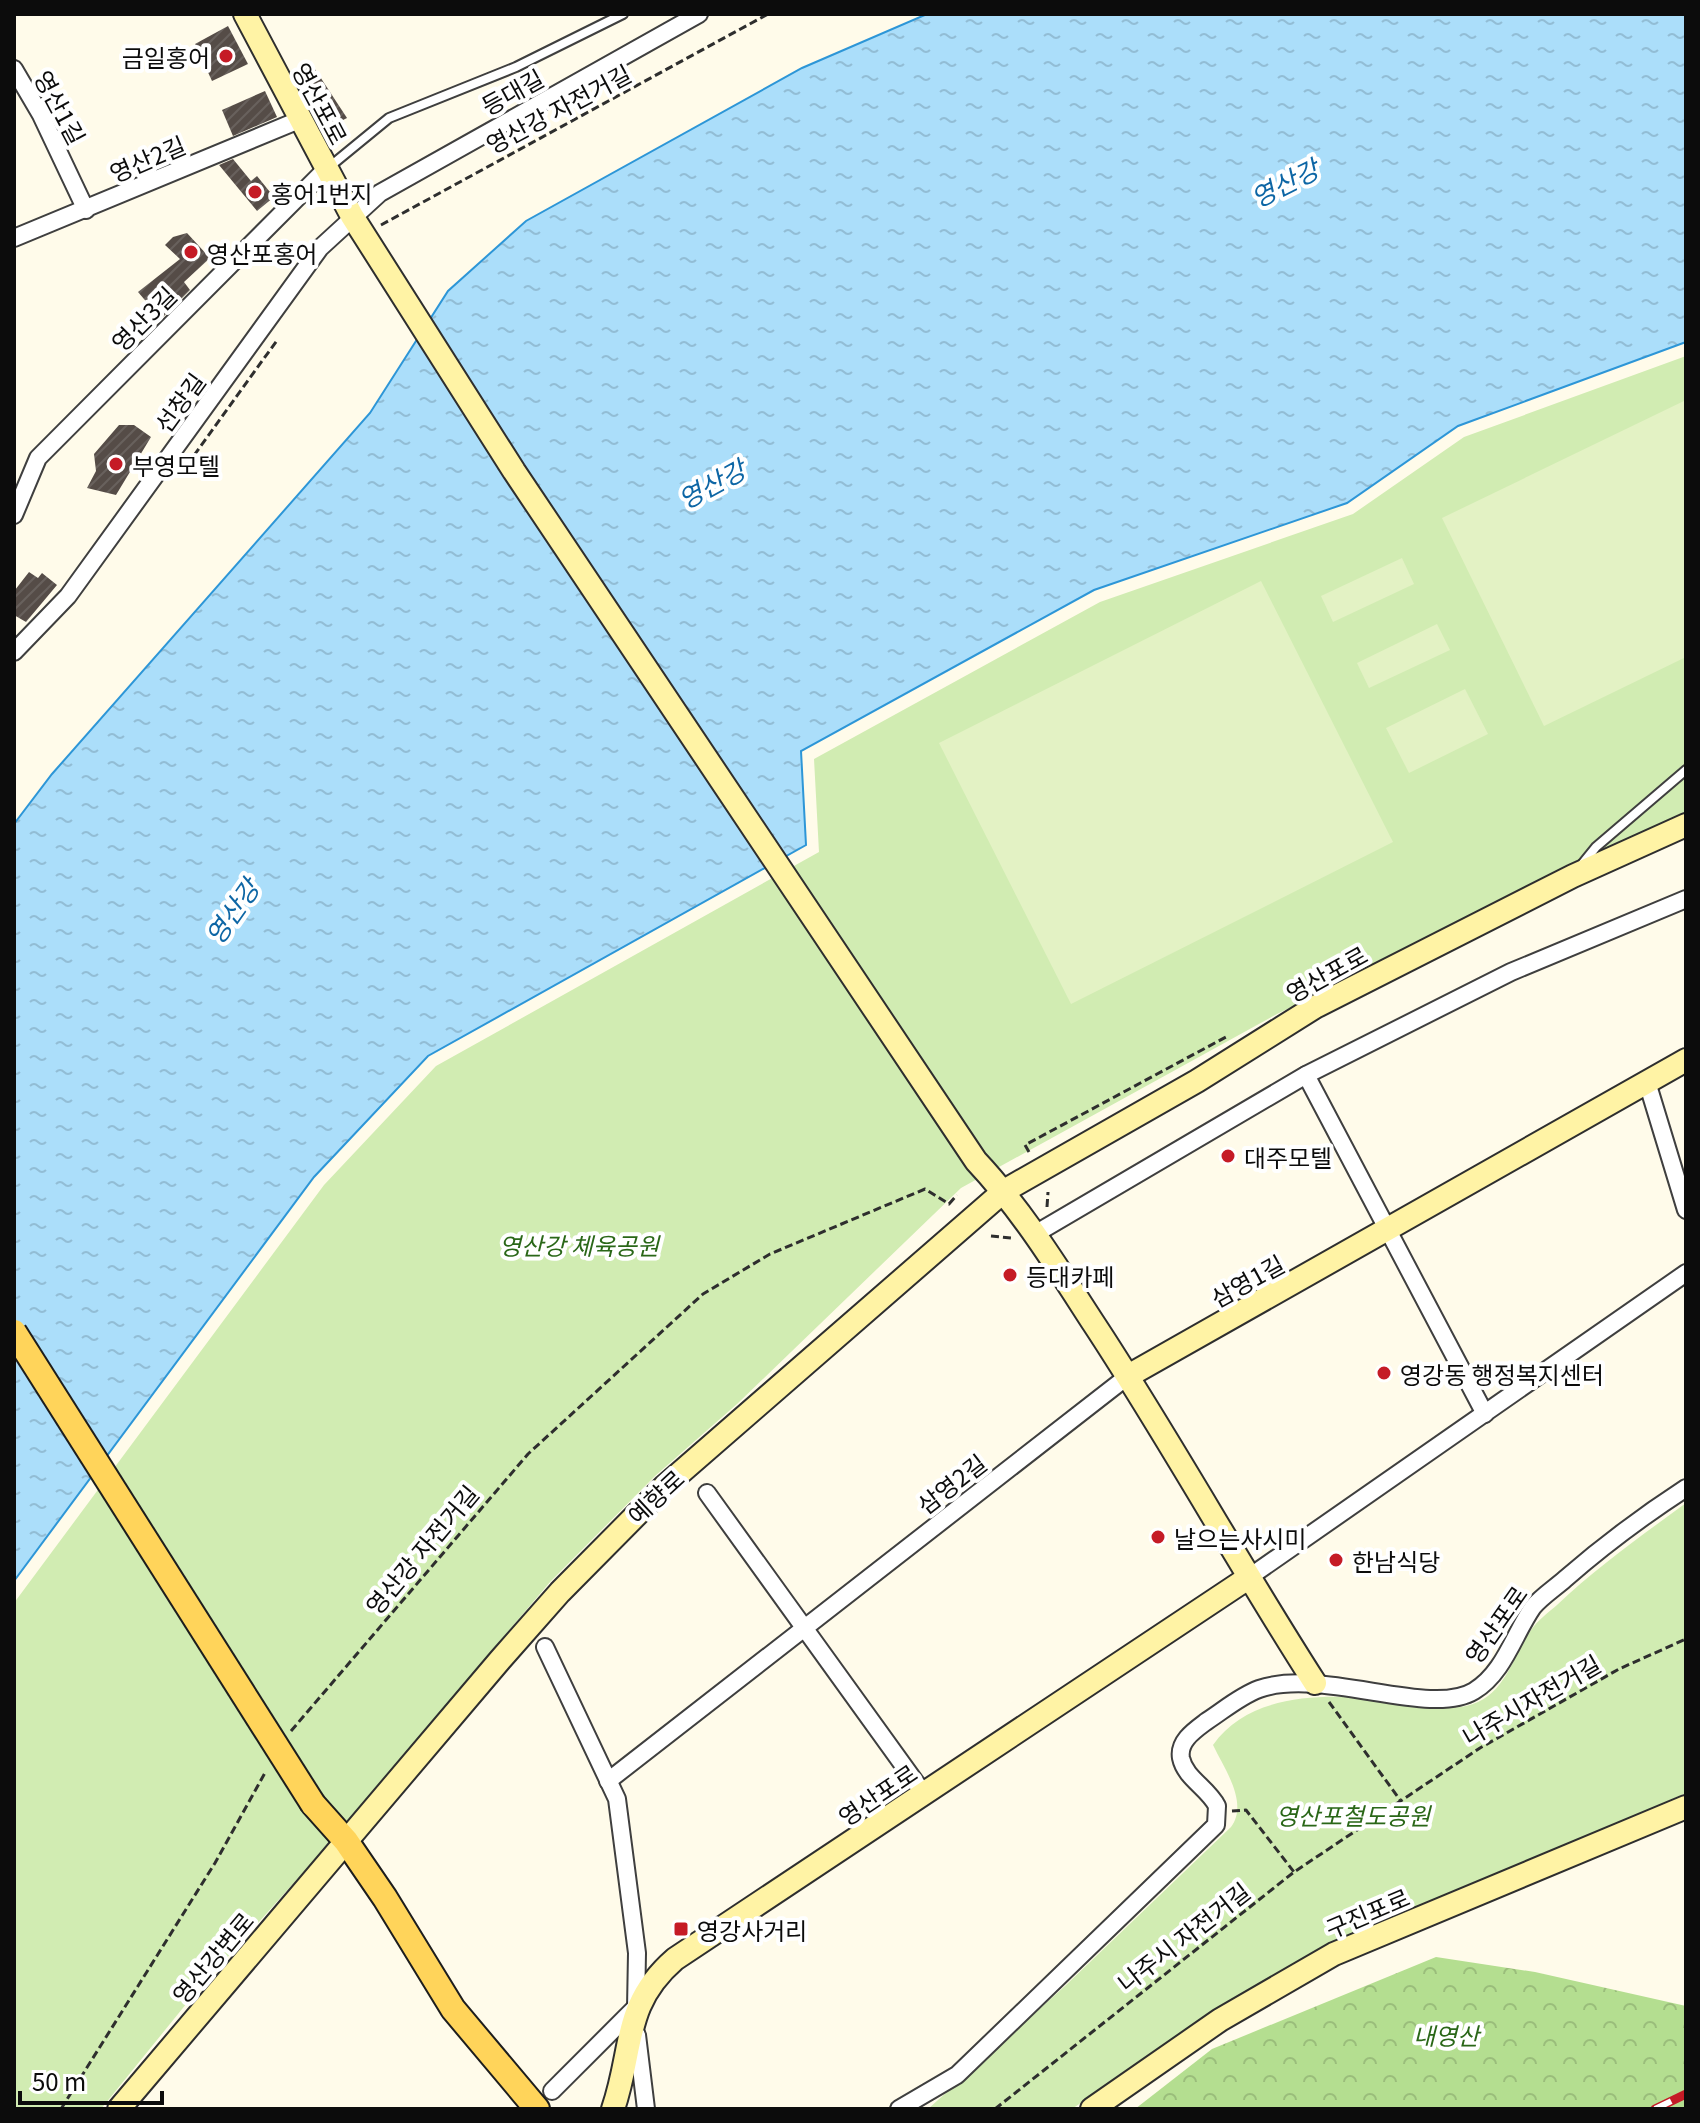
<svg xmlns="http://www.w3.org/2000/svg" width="1700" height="2123" font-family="Georgia,'Noto Sans KR',serif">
<defs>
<pattern id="forest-crowns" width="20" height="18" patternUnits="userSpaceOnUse" patternTransform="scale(2)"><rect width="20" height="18" fill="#b4de90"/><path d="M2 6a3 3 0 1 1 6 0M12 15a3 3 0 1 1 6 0" fill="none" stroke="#9abd7b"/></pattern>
<pattern id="water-ripples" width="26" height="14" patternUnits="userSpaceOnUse" patternTransform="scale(2)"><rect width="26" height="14" fill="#abdefa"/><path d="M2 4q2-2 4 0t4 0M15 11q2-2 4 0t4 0" fill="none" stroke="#92bdd5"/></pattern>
<pattern id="building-hatch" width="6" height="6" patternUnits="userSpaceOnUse" patternTransform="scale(2)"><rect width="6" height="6" fill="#554c47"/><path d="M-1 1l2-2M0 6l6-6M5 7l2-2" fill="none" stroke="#68615d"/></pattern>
</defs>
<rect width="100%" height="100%" fill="#fffbea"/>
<!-- forest -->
<polygon fill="url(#forest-crowns)" points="1436,1957 1535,1972 1686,2006 1686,2109 1135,2109 1212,2049"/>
<!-- park -->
<g fill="#d1ecb2">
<polygon points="1686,356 1686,813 1277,1014 961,1188 737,1404 655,1476 550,1582 324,1849 191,1998 101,2109 14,2109 14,1603 324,1185 436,1066 819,852 814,759 1100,602 1353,514 1464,437"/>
<path d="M1686,1503V1793L1293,1966L1196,2023L1072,2109H928L1065,1986L1231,1827C1249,1803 1224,1768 1213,1745C1256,1683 1353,1696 1418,1703C1434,1704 1450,1710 1466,1706C1505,1698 1512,1657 1531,1630C1537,1621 1549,1612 1557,1605C1597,1567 1641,1536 1686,1503Z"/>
</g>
<!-- pitch -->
<g fill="#e3f2c4">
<polygon points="1686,400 1686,657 1544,726 1442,518"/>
<polygon points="1402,558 1414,584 1333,622 1321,596"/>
<polygon points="1261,581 1393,842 1071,1004 939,743"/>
<polygon points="1437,624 1450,650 1369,688 1357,663"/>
<polygon points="1465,689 1488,734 1409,773 1386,728"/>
</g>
<!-- water -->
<polygon fill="url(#water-ripples)" stroke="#2d96d7" stroke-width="2" points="927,14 1686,14 1686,342 1458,426 1347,503 1094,590 801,751 806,845 428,1056 314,1177 14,1581 14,824 52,774 370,413 448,291 526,221 802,68"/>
<!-- building -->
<g fill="url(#building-hatch)">
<polygon points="228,26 248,64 212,81 195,44"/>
<polygon points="311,63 347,118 327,128 297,70"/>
<polygon points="265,91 277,117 233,136 222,110"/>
<polygon points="233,159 251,181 257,176 274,197 257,211 219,165"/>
<polygon points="187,233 210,258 184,282 190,290 161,319 138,292 180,259 165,245 173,237"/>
<polygon points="119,425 134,425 151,437 116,495 87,488 96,471 94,454"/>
<polygon points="29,572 38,578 42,573 57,585 26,622 14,615 14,601 15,590"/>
</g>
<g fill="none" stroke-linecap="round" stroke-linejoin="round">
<!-- lane casing -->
<g stroke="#3f3f3f" stroke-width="12">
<g id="lane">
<polyline points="328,168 389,118 516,67 623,14"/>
<polyline points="1583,863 1596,847 1686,770"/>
</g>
</g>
<!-- street casing -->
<g stroke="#3f3f3f" stroke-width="20">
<g id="street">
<polyline points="14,69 41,115 86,210"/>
<polyline points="14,238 299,120"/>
<polyline points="14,515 38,458 326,169"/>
<polyline points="14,652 68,596 320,248 380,193 699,14"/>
<polyline points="1306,1075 1485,1414"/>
<polyline points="1647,1082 1686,1210"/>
<polyline points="1035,1234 1306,1075 1511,972 1686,899"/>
<polyline points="707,1493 924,1794"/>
<polyline points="1248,1578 1686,1273"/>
<polyline points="545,1647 617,1799 637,1953 636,2008"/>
<polyline points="608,1781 1128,1376"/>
<polyline points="637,2035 646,2109"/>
<polyline points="552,2091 636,2007"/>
<path d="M899,2109L957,2075L1216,1825L1217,1806C1208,1788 1185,1778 1181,1758C1178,1741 1195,1730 1207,1721C1224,1710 1240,1696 1259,1689C1322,1667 1430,1718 1474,1691C1504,1673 1514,1634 1533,1607C1541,1597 1555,1588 1565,1579C1604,1545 1643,1516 1686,1488"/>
</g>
</g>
<!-- secondary casing -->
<g stroke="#2e2e2e" stroke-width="26">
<g id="secondary">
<path d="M245,14L352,216L514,471L976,1161C1022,1210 1057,1267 1094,1324C1171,1441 1239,1565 1315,1683"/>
<polyline points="1128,1376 1686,1060"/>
<polyline points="119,2109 500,1660 560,1592 665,1486 1004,1191 1197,1081 1315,1007 1573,876 1686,825"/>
<path d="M613,2109C634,2048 622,2005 675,1959L1248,1578"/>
<polyline points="1092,2109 1220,2020 1334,1954 1686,1807"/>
</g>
</g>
<!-- primary casing -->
<g stroke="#1d1d1d" stroke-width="28">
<polyline id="primary" points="313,1804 346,1841 385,1898 453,2009 537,2109"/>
</g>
<!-- path -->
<g stroke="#2e2e2e" stroke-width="3" stroke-dasharray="8 4" stroke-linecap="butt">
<polyline points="381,225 768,14"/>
<polyline points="187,465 278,339"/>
<polyline points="1029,1152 1025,1145 1226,1037"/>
<polyline points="1047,1207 1048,1192"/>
<polyline points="991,1236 1012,1238"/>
<polyline points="1329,1702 1400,1800"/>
<polyline points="291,1731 528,1454 703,1294 770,1254 925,1189 949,1204 957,1195"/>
<polyline points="1232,1811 1246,1810 1294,1872"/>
<polyline points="61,2109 215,1863 266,1771"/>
<polyline points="995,2109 1294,1872 1480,1748 1619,1669 1686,1639"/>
</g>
<!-- lane -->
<use href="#lane" stroke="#fff" stroke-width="8"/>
<!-- street -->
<use href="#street" stroke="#fff" stroke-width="16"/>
<!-- secondary -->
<use href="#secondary" stroke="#fff3a5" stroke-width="22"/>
<!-- primary -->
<use href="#primary" stroke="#ffd45a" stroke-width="24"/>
<!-- rail casing -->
<g stroke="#c51b26" stroke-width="9">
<polyline id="rail" points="1655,2109 1686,2094"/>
</g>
<!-- rail -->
<use href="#rail" stroke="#fff" stroke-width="6" stroke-dasharray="18" stroke-linecap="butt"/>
<!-- primary-bridge casing -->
<g stroke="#1d1d1d" stroke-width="28" stroke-linecap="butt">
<polyline id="primary-bridge" points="14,1332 313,1804"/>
</g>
<!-- primary-bridge -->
<use href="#primary-bridge" stroke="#ffd45a" stroke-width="24"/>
</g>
<!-- markers -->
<g fill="#c51b26" stroke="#fff" stroke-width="3">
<circle cx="226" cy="56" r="8"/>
<circle cx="255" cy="192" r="8"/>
<circle cx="191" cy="252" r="8"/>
<circle cx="116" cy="464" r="8"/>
<circle cx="1228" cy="1156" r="8"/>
<circle cx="1010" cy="1275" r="8"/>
<circle cx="1384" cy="1373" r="8"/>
<circle cx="1158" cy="1537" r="8"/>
<circle cx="1336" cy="1560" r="8"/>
<rect x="673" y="1921" width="16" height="16" rx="4"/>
</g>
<g text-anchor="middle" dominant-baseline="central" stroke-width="8" stroke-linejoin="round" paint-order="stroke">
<!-- poi labels -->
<g font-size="24" fill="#0c0c0c" stroke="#fff" text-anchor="start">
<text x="210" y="56" text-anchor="end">금일홍어</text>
<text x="271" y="192">홍어1번지</text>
<text x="207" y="252">영산포홍어</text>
<text x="132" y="464">부영모텔</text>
<text x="1244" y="1156">대주모텔</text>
<text x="1026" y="1275">등대카페</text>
<text x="1400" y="1373">영강동 행정복지센터</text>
<text x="1174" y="1537">날으는사시미</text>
<text x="1352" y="1560">한남식당</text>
<text x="697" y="1929">영강사거리</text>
</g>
<!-- street labels -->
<g font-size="24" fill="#0c0c0c" stroke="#fff">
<text transform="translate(512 91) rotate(-29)">등대길</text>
<text transform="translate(321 103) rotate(62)">영산포로</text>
<text transform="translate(61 107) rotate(62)">영산1길</text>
<text transform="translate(558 108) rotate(-28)">영산강 자전거길</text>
<text transform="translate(147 158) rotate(-23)">영산2길</text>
<text transform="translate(143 318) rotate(-45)">영산3길</text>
<text transform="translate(179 402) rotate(-54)">선창길</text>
<text transform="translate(1326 973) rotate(-29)">영산포로</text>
<text transform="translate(1247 1280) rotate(-29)">삼영1길</text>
<text transform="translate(951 1483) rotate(-38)">삼영2길</text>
<text transform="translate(655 1496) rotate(-43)">예향로</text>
<text transform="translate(421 1549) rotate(-50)">영산강 자전거길</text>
<text transform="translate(1495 1624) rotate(-55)">영산포로</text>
<text transform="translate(1531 1699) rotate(-30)">나주시자전거길</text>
<text transform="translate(877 1794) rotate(-34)">영산포로</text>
<text transform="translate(1367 1912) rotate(-23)">구진포로</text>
<text transform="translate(1183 1936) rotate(-38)">나주시 자전거길</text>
<text transform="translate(212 1957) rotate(-50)">영산강변로</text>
</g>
<!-- park labels -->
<g font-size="24" font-style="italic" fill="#2a6718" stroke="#fff">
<text x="579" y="1244">영산강 체육공원</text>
<text x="1353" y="1814">영산포철도공원</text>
<text x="1446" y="2034">내영산</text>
</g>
<!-- water labels -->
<g font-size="26" font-style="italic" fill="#0d66a5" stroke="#fff">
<text transform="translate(1284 182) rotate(-27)">영산강</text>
<text transform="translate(711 483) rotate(-28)">영산강</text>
<text transform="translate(231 911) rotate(-55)">영산강</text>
</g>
</g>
<!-- border -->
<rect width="1700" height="2123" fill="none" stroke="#0c0c0c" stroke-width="32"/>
<!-- scale -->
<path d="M20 2091v12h142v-12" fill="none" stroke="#0c0c0c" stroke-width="4"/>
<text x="32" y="2091" font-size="24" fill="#0c0c0c" stroke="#ffffff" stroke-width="6" paint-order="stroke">50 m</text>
</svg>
